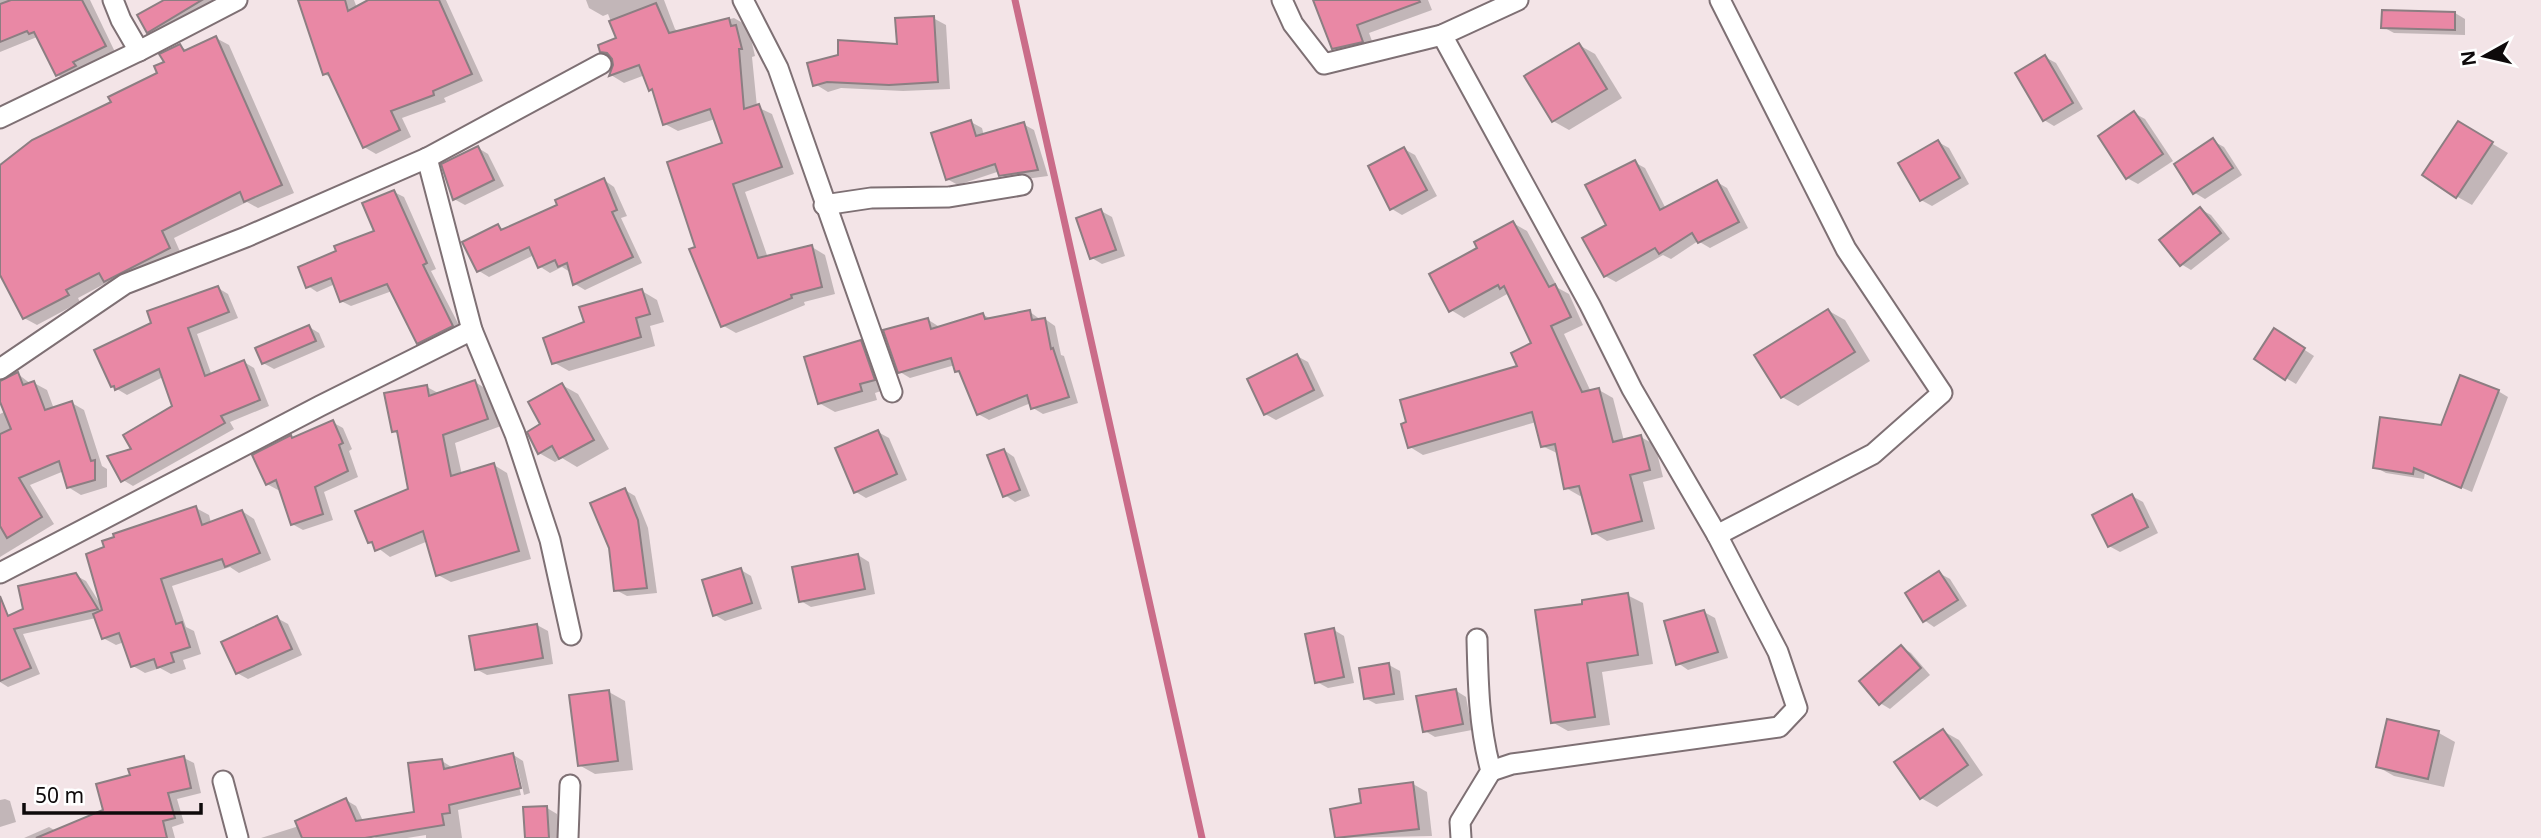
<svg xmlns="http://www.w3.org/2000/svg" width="2541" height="838" font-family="'Noto Sans',sans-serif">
<rect width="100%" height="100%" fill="#f3e4e7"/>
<!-- shadow -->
<g fill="#0003">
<polygon points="0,0 90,0 115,52 83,68 68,81 58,75 37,37 0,52"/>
<polygon points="167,0 234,0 164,41 148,32"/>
<polygon points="300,0 354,0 357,8 371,0 446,0 483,81 444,98 446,102 402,118 411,137 376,154 364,147 332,78 324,74"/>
<polygon points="586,0 664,0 675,29 679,32 734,18 748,26 755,56 752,57 757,107 772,114 794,174 745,192 768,258 812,247 825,255 835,294 804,302 805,305 736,333 722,325 697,248 724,145 715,119 678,131 665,124 655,92 650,89 645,75 624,83 611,75 615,65 614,58 601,51 618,40 608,14 603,16 589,8"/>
<polygon points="1315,0 1428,0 1432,10 1369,33 1375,49 1347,56 1333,48"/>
<polygon points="2455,13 2465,19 2465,35 2394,33 2383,27"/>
<polygon points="933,18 946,25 950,89 903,91 841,88 828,92 815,84 899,46"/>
<polygon points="216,38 229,45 294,193 258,208 247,202 174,238 182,256 118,288 108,282 78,298 80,302 37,325 24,318 0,272 0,167 160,74 180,46 188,51"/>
<polygon points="1579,45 1595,54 1622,98 1569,130 1553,121"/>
<polygon points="2045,57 2056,63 2083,109 2054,126 2044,120"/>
<polygon points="2134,113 2145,119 2173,161 2138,184 2127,178"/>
<polygon points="971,122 982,128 984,136 1023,124 1034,130 1048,176 1011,181 1001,175 1000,171 958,185 947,179"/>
<polygon points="2459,124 2508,153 2472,205 2456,196"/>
<polygon points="2213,141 2224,147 2242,175 2205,199 2195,193 2176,165"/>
<polygon points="1938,142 1949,148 1969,184 1932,206 1921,200"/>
<polygon points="478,148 488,154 504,186 465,205 454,199"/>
<polygon points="1404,149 1415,155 1437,196 1402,215 1392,209"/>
<polygon points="1634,162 1645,168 1666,209 1717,182 1727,188 1748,228 1710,248 1698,241 1671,259 1663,255 1616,282 1605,276 1608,225"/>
<polygon points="604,180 614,187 627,216 621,218 642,263 585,290 575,284 570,272 562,267 550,273 539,266 534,255 489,277 479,271 498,226 505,230 560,206"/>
<polygon points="394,192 404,197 436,269 431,271 462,331 428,348 419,342 392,291 351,306 341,301 335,284 317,292 308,286 338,252 377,232"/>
<polygon points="2200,209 2211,215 2230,239 2191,270 2181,264"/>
<polygon points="1101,211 1112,217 1125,256 1102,264 1092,258"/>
<polygon points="1513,223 1527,231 1558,288 1569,294 1583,325 1564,334 1591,392 1599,390 1613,398 1624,441 1641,437 1655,445 1663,477 1643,482 1655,529 1607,541 1594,533 1583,495 1580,496 1566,488 1559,454 1542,446 1536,422 1423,455 1410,447 1519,367 1533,344 1509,293 1464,318 1451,310 1480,248"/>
<polygon points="218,288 228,294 238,318 197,334 212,376 244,362 254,368 269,406 230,422 234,429 133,486 123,480 133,450 174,407 163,377 127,395 112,386 153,323"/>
<polygon points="642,291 657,300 664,322 650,326 655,346 569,371 553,362 586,323"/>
<polygon points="1829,311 1845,320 1870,361 1798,406 1782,397"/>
<polygon points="1030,312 1041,320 1045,319 1055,326 1061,355 1064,356 1078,403 1043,414 1033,408 1031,403 989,420 978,414 962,374 957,371 955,365 910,378 900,372 927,319 938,326 939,329 982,314 991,319"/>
<polygon points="309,327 319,333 325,347 274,369 263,363"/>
<polygon points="2285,337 2314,356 2296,384 2286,378"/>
<polygon points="861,342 877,352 890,388 875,393 877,400 835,412 819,403"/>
<polygon points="1297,356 1308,362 1324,396 1276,420 1265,414"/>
<polygon points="18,374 31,384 34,383 47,390 54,409 72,403 84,410 102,466 107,469 107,487 81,495 68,487 64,471 30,485 54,524 0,557 0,414 6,411 0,396"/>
<polygon points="475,382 488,390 501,426 455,443 462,475 494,465 507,473 531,559 451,582 438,575 428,541 390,557 370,542 410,490 400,435 393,431 427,387 440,394"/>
<polygon points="562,385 578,394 609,449 577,467 562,458 555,462 539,453 543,425"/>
<polygon points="2498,391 2508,397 2472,492 2425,472 2424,479 2386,473 2375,467"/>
<polygon points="332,422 343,428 352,449 349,451 358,477 324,492 333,520 303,530 292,524 281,488 278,490 267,484 291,437 294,439"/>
<polygon points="878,432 889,438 907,480 866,498 856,492"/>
<polygon points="1004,450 1014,457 1030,496 1015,502 1005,495"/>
<polygon points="625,490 635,496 648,528 657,593 627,596 616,590"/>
<polygon points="2132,496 2143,502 2158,533 2120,552 2109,546"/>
<polygon points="196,508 209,515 211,523 242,511 254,519 271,560 239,573 230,567 172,586 186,627 194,631 201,654 183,660 186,669 171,674 160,668 145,673 133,666 124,642 116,645 103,638 96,618 23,634 40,674 8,687 0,682 0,621 25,610 75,575 86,581 101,605"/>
<polygon points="858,555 869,562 875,594 811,607 801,601"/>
<polygon points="741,570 751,576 762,609 725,621 715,615"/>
<polygon points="1939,573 1950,579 1967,606 1934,627 1924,620"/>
<polygon points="1627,595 1643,603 1653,664 1602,672 1610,725 1568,731 1552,722 1584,606"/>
<polygon points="1704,612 1715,618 1728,658 1688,670 1678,663"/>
<polygon points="277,618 288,624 302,655 248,679 237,673"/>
<polygon points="537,625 548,631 553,664 487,675 476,669"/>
<polygon points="1334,630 1344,636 1354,683 1328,688 1317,682"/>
<polygon points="1901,647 1911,653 1930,675 1890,709 1880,703"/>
<polygon points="1389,665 1400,671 1404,700 1376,704 1365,698"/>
<polygon points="1455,690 1466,697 1472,730 1435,737 1425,731"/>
<polygon points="609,692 625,701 633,770 595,774 579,765"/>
<polygon points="2388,721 2439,733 2455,742 2444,787 2394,776 2378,767"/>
<polygon points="1943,731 1959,740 1983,775 1937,807 1921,798"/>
<polygon points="512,754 523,761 530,793 524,795 516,760 512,760 521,795 458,810 462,838 426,838 426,835 407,838 376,838 372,836 416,813 442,761 453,768"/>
<polygon points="184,758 194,763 201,793 177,799 184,823 172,827 175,838 24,838 49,827 56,831 105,811 132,776"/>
<polygon points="1413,784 1427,792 1432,836 1336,838 1332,810 1363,805"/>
<polygon points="5,799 10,801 16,822 0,827 0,800"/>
<polygon points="346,800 356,806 371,838 261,838 299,826"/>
<polygon points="547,808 557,814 559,838 527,838"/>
</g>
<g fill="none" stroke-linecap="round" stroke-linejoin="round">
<!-- stream -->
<polyline stroke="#ca6c89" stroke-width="7" points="1015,0 1202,838"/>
</g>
<!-- building -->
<g fill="#e988a5" stroke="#8c7e82" stroke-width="2">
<polygon points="11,0 82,0 106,46 73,62 76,66 56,76 34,32 29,34 27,31 0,42 0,4"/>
<polygon points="164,0 202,0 147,33 137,15"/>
<polygon points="298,0 345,0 348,11 368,0 439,0 472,74 433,91 434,95 391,111 400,130 363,148 328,73 323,75"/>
<polygon points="1313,0 1419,0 1420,2 1357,25 1363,42 1332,49"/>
<polygon points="656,3 669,33 729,18 731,26 736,25 742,49 739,49 744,109 759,104 782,167 733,184 758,258 812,245 822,287 791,295 792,298 721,327 689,249 695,247 667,162 722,143 710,109 663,125 652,89 649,91 639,65 609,76 613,65 612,59 607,53 600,52 598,45 616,38 609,21"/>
<polygon points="2382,10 2455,12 2455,30 2381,28"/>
<polygon points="934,16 938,82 889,85 827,82 813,86 807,63 838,55 838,40 897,44 895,18"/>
<polygon points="216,36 282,185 244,202 240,192 162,231 170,248 104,282 99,273 66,290 69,295 23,319 0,275 0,165 32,140 111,102 108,97 157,73 154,66 164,62 159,54 180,44 184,51"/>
<polygon points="1579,43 1607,89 1552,122 1524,76"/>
<polygon points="2045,55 2073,103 2043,121 2015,73"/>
<polygon points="2134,111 2163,154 2126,179 2098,136"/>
<polygon points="971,120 976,136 1024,122 1038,170 999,176 995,164 946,180 931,133"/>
<polygon points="2458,121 2493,142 2456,198 2422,175"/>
<polygon points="2213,138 2233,168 2193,194 2174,164"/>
<polygon points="1938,140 1960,178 1920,201 1898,163"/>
<polygon points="478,146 494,180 453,200 441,164"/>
<polygon points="1404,147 1427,190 1390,210 1368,166"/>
<polygon points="1635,160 1660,210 1717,180 1739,222 1698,243 1692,233 1659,254 1655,248 1604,277 1582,238 1606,225 1585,185"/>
<polygon points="604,178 617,210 612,212 633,257 573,285 567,263 558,267 555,260 538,268 529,247 477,272 462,242 498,224 501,230 557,205 555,200"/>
<polygon points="394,190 427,263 423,265 453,326 417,344 387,284 340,302 331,278 306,288 298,267 336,251 334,246 374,231 362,203"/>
<polygon points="2200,207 2221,233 2180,266 2159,240"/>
<polygon points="1101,209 1116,250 1090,259 1076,218"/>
<polygon points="1513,221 1549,287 1555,284 1571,317 1551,326 1582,392 1599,388 1613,442 1641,435 1650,470 1630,475 1642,521 1592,534 1579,486 1564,489 1555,444 1541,447 1532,412 1408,448 1401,424 1406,422 1400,400 1517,366 1511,353 1531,343 1504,286 1500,289 1498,285 1449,312 1429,274 1477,248 1474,242"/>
<polygon points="218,286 229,312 188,328 205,376 244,360 260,400 221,416 225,423 121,482 107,456 131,449 123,435 172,406 159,369 115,390 114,386 111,387 94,350 151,323 147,311"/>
<polygon points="642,289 650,314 636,318 641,337 552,364 543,338 584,322 579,307"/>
<polygon points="1828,309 1855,352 1781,398 1754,355"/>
<polygon points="1030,310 1032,320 1045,318 1051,349 1053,348 1069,397 1031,409 1027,395 977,415 959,371 955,372 951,358 898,373 883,330 928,318 931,329 983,313 985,319"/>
<polygon points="309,325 316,341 262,364 255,348"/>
<polygon points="2274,328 2305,348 2285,380 2254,359"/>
<polygon points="861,340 875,380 860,384 862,391 818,404 804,357"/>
<polygon points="1297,354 1314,390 1264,415 1247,379"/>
<polygon points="18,372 23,385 34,381 45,410 72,401 91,461 95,460 95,480 67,488 59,461 19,478 42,517 7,538 0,526 0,434 11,429 0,402 0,381"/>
<polygon points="2460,375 2499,390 2461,488 2414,468 2413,474 2373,468 2380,417 2441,425"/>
<polygon points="475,380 488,419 443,435 451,476 494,463 519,551 436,576 423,531 375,551 372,542 368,543 355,511 408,489 397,431 392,432 384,393 427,385 429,396"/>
<polygon points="562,383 594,440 559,459 552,446 538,454 527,432 540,424 528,402"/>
<polygon points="333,420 343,443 339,445 348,471 315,487 323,514 291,525 276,480 266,485 252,455 291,435 292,438"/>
<polygon points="878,430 897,474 854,493 835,448"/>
<polygon points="1004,449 1020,490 1003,497 987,455"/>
<polygon points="625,488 638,520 647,588 614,591 609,548 590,503"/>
<polygon points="2132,494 2148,527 2108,547 2092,515"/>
<polygon points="196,506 202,525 242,510 260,553 225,567 222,559 161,579 176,624 182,622 190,647 171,653 174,662 157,668 154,659 131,667 119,633 102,639 93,614 102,610 86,554 104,547 102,541 114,537 113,534"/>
<polygon points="858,554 865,589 799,602 792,567"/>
<polygon points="741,568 752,603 713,616 702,580"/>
<polygon points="1939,571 1958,600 1923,622 1905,593"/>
<polygon points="76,573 98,609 14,629 31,668 0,681 0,596 8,616 23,609 18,586"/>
<polygon points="1628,593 1638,655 1587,663 1595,717 1551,723 1535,610 1582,604 1582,600"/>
<polygon points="1704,610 1718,652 1676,665 1664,621"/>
<polygon points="277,616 292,649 236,674 221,642"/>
<polygon points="537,624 543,658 475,670 469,636"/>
<polygon points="1334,628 1344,677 1315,683 1305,634"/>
<polygon points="1901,645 1921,668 1879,705 1859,681"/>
<polygon points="1389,663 1394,694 1364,699 1359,668"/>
<polygon points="1456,689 1463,724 1423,732 1416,696"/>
<polygon points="609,690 618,761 578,766 569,695"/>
<polygon points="2387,719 2439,731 2428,779 2376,767"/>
<polygon points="1943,729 1968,765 1920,799 1894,762"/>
<polygon points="513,753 521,788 449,805 450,813 442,814 444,825 365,838 302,838 295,821 346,798 356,821 414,812 408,763 442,759 444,769"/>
<polygon points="184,756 191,788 168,793 175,818 163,821 167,838 36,838 103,810 96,784 130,775 128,769"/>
<polygon points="1413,782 1419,829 1335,838 1330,809 1361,803 1359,789"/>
<polygon points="547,806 549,838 525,838 523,807"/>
</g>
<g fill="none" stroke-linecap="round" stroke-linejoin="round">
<!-- street casing -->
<g stroke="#7e7074" stroke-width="23">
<g id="street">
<polyline points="113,0 121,20 139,51"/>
<polyline points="743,0 778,68 892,392"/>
<polyline points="1282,0 1293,24 1324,64 1442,35 1518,0"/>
<polyline points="1442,35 1590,305 1632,389 1717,535 1778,652 1797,708 1779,727 1512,764 1491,771"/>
<polyline points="0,118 139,51 237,0"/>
<polyline points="427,158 472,330 515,434 550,540 571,635"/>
<polyline points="824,205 871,198 949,197 1022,185"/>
<polyline points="0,369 125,284 246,237 427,158 601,64"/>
<polyline points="1717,535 1873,454 1942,393 1846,249 1720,0"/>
<polyline points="0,573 320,406 472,330"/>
<polyline points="223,781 238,838"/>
<polyline points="568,838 570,785"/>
<path d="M1461,838L1460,822L1491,771C1479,728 1478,683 1477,639"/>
</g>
</g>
<!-- street -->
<use href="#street" stroke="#fff" stroke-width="19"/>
</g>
<!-- north arrow -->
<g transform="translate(2485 56) rotate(262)" stroke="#ffffff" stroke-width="5" paint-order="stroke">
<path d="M0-5L12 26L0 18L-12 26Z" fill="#0e0a0b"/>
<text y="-10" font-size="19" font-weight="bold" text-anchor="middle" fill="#0e0a0b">N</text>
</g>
<!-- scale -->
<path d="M24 803v10h177v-10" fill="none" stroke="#0e0a0b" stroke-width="3.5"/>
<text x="35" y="803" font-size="21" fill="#0e0a0b" stroke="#ffffff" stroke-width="5" paint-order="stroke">50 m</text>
</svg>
